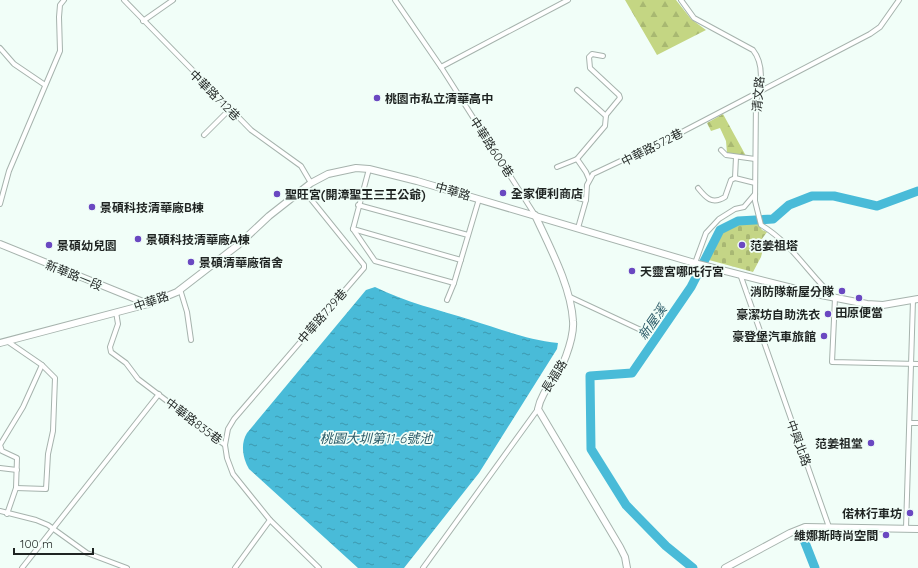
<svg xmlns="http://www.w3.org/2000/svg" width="918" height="568" font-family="Quicksand,'Noto Sans TC',sans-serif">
<defs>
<pattern id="forest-firs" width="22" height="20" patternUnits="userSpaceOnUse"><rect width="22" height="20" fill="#c4d683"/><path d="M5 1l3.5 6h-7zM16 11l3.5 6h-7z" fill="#a8b871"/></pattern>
<pattern id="cemetery-stones" width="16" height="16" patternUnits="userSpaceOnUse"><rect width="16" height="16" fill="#c4d586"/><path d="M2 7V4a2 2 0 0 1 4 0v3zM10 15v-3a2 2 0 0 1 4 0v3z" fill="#a8b773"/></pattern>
<pattern id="water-ripples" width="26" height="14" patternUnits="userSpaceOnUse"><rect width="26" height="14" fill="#49bbd8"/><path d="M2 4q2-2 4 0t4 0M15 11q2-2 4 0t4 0" fill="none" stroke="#3c98af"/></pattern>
</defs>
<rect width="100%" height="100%" fill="#f1fef8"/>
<!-- forest -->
<g fill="url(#forest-firs)">
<polygon points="625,0 676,0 691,19 706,30 657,55"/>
<polygon points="723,114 746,156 727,153 726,141 720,128 711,131 707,123"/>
</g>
<!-- cemetery -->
<polygon fill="url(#cemetery-stones)" points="749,222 758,223 762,230 767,232 756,247 763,249 761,257 753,272 709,260 718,237 729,225"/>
<!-- water -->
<path fill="url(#water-ripples)" d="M375,287C405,302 439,310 471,320C500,329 527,340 558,343L557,349L479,473L404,568H358L249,469C243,459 240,444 247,433L366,290Z"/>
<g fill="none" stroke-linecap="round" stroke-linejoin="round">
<!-- river -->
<g stroke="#49bbd8" stroke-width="9">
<polyline points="804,540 815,568"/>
<polyline points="693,568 666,546 626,505 591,449 590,376 632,373 691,287 720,230 738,221 773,219 789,205 812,196 834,196 877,206 918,191"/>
</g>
<!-- street casing -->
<g stroke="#a6b3ad" stroke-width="6">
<g id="street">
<polyline points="124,0 251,130 301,166 311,183"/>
<polyline points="395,0 441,67 535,215"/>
<path d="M681,0L694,18L753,50C764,64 762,85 756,101L755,201L761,225C792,243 809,275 835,298L832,362L918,364"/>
<polyline points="143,21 173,0"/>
<polyline points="0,48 14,64 45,85"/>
<polyline points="441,67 568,0"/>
<polyline points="577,90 606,116"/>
<polyline points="204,135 230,109"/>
<polyline points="721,150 726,155 755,159"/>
<polyline points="557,167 577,159"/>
<polyline points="735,178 755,183"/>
<polyline points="589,179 586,172 577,159 605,126 606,115 620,98 619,95 590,68 589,57 592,54 603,56"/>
<path d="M698,188C706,198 712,205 725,197L731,180L735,178L736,157"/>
<polyline points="526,199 546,190 586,200"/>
<polyline points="0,204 9,171 60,51 59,17 60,5 64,0"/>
<polyline points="358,205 468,235"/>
<polyline points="578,228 586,200 587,185 593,174 682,132 870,34 880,27 899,0"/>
<polyline points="353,229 375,261 454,283"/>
<polyline points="353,229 461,260"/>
<polyline points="353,229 369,169"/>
<polyline points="695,263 706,233 719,219 735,209 744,207 755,194"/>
<polyline points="740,274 829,527"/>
<polyline points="180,289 187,312 191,340"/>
<polyline points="568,296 643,331"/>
<polyline points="447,300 454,283 479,199"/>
<polyline points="116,312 118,324 110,347 111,352 126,363 138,379 225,445 227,458 233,474 270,520 319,568"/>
<polyline points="7,341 42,365 55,378 53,431 48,454 46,489 16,488"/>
<polyline points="910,423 918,423"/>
<polyline points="225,445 228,429 234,419 364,268 364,265 310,198 305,188"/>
<polyline points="0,468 17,470"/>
<polyline points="0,511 36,520 48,525 87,553 127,568"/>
<polyline points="7,514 16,488 17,458 2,451 0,445 23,407 42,365"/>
<polyline points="906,528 913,300"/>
<polyline points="22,568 159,394"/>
<polyline points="235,568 270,520"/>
<polyline points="423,568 538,409"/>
</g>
</g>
<!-- secondary casing -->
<g stroke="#a6b3ad" stroke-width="8">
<g id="secondary">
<path d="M535,215C549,246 571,286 573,321C574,332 570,345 566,356C559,376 542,389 538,409L620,547L625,557L627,568"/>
<polyline points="0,244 148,304"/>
<polyline points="0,343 148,304 177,292 238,245 269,216 311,183 328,174 356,168 369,169 417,181 698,264 816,294 867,304 883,305 918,299"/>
<polyline points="725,568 790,533 805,527 918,529"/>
</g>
</g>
<!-- street -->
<use href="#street" stroke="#fff" stroke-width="4"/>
<!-- secondary -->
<use href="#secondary" stroke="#fff" stroke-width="6"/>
</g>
<!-- markers -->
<g fill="#6a48c1" stroke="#f1fef8" stroke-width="1.5">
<circle cx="377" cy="98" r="4"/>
<circle cx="503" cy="193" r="4"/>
<circle cx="277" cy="194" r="4"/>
<circle cx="92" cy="207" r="4"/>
<circle cx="138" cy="239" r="4"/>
<circle cx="49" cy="245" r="4"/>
<circle cx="742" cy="245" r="4"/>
<circle cx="191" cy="262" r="4"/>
<circle cx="632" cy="271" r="4"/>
<circle cx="842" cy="291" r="4"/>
<circle cx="859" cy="298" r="4"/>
<circle cx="828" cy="314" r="4"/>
<circle cx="824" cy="336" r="4"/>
<circle cx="871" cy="443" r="4"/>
<circle cx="910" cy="513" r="4"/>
<circle cx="886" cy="535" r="4"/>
</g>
<g text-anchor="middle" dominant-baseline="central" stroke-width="3.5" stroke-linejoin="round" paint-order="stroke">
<!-- street labels -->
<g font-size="12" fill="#1f2422" stroke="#f1fef8">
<text transform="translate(758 94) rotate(-85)">清文路</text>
<text transform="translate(215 95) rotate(45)">中華路712巷</text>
<text transform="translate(492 147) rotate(57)">中華路600巷</text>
<text transform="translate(652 147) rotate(-27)">中華路572巷</text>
<text transform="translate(453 191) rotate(16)">中華路</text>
<text transform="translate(74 275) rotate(22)">新華路一段</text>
<text transform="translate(151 301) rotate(-19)">中華路</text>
<text transform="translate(322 316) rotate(-49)">中華路729巷</text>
<text transform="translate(554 376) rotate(-58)">長福路</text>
<text transform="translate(194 421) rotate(37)">中華路835巷</text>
<text transform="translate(799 443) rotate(70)">中興北路</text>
</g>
<!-- poi labels -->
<g font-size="12" font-weight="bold" fill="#1f2422" stroke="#f1fef8" text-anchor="start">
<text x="385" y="98">桃園市私立清華高中</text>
<text x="511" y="193">全家便利商店</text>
<text x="285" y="194">聖旺宮(開漳聖王三王公爺)</text>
<text x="100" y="207">景碩科技清華廠B棟</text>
<text x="146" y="239">景碩科技清華廠A棟</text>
<text x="57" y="245">景碩幼兒園</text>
<text x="750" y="245">范姜祖塔</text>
<text x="199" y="262">景碩清華廠宿舍</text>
<text x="640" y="271">天靈宮哪吒行宮</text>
<text x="834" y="291" text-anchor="end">消防隊新屋分隊</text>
<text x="859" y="312" text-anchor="middle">田原便當</text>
<text x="820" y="314" text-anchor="end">豪潔坊自助洗衣</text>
<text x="816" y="336" text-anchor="end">豪登堡汽車旅館</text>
<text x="863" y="443" text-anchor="end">范姜祖堂</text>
<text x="902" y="513" text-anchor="end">偌林行車坊</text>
<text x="878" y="535" text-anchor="end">維娜斯時尚空間</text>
</g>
<!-- water labels -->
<g font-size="13" font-style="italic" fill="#2a5a67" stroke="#f1fef8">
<text transform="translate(652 322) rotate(-55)">新屋溪</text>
<text x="376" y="438">桃園大圳第11-6號池</text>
</g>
</g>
<!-- scale -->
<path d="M14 548v6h79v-6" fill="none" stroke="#1f2422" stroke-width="2"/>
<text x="20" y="548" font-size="12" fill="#1f2422" stroke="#f1fef8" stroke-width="3" paint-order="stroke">100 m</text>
</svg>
